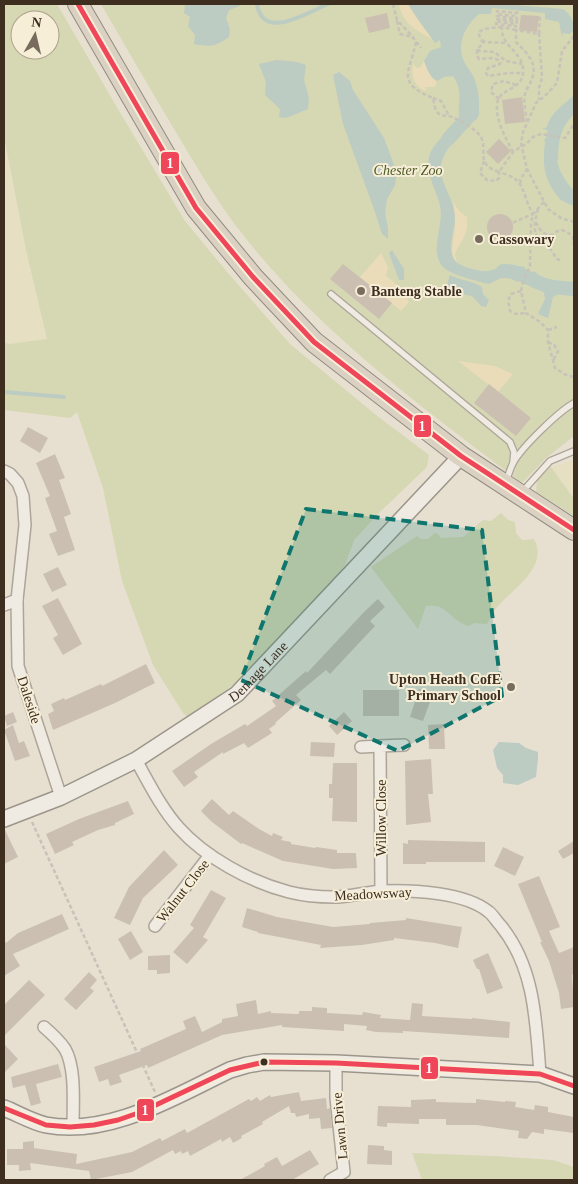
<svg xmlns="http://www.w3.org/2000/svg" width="578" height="1184" font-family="Georgia,serif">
<rect width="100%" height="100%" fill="#e7e0d1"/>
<!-- farmland -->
<g fill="#e6dfc2">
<polygon points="4,136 26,250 47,340 10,344 4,343"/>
<polygon points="574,460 574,499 551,467"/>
</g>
<!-- green -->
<g fill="#d6d7b3" fill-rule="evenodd">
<path d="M4,4H57L115,104L185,221L228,273L290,344L376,415L429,455L427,467L380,512L354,540L345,565L328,590L237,682L188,718L183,713L153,665L122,581L103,488L77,412L70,418L4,410V343L10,344L47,339L26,250L4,136ZM20,20H50V50H20Z"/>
<path d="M101,4H574V436L546,458L522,483C423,408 321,334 243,235C218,203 198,169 177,134C151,91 126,47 101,4Z"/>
<polygon points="551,467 574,499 574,516 536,492 537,480"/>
<path d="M501,513L508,520L515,522L516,533L522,540L534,539C549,567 513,589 497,607C493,612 490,618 487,624L474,623L469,626C451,622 447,602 426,606L418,629L371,567L417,536L421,539H428L435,533L438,534L441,538L463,537L483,520L491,521Z"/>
<polygon points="412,1153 495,1156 553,1160 574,1167 574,1180 422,1180"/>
</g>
<!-- sand -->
<g fill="#eadcb9">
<path d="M399,4H408L420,23L432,39C417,31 402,23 399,4Z"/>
<path d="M424,61L432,78L437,81L435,87H425L426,91C414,87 411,76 413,64L417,68L421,67Z"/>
<path d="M453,202L459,211L467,217C469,235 461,240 455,254L457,263C448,251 454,241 455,227C456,219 454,211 453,202Z"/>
<polygon points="381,253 388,267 386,276 400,287 409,302 401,311 360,277"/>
<polygon points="458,361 495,366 513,374 498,392"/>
</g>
<!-- water -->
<g fill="#bcccc2">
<path d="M185,4H239L240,6L229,10L226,18L230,29L229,37C215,47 210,47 194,44L195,35L188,26L190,17L184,13Z"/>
<path d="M408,4H503L563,9C571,15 574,21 574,31L569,34L563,33L562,37L559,22L545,19V13L492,8L491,14H479C465,26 456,44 464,61C466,67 472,72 474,78C479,90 481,106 477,119L471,122L459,115C458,100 463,90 453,76L444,77L437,81C429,76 427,69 424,61L430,51L441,47L440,40L435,43C426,29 416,18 408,4Z"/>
<polygon points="277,60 297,62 306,65 304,80 309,98 308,109 286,118 279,117 280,109 265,95 266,82 259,64"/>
<polygon points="339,72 350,81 353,90 384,138 397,173 395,185 387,199 385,213 388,228 388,239 382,234 375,212 343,124 333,75"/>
<path d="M574,95V112L566,117L559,132L542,129L547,127C550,113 564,105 574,95Z"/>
<path d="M454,124L465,129C456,139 442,152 441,167C440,185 455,199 455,218C455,231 444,256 459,264C467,268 480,272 488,271C494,270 498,267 503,266C509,264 519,266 525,267L518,282C502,274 502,278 489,284C479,282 448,274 442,266C431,252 441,230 441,213C441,196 425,178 429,157C432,144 446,134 454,124Z"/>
<path d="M544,139L559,141C556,160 556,165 566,181C569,185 570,187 574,190V206C570,204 563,202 560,199C550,188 543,173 544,158C545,151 547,146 544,139Z"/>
<polygon points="392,250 404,269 404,280 399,280 389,253"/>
<polygon points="534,271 544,280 574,284 574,294 561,293 553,297 548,318 538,314 545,299 544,293 536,286 527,284"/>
<path d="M450,275C460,280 473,281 482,287L483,294L489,300L486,307L481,306L472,296L457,293L446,288Z"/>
<polygon points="499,742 519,743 526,748 538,752 538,759 536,777 518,785 503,783 503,775 497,768 493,750"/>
</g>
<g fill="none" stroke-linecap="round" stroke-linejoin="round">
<!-- stream -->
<g stroke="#bcccc2" stroke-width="4">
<path d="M257,4C263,42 308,12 328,4"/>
<polyline points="4,392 64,397"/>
</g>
<!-- canal -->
<g stroke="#bcccc2" stroke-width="14">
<polyline points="448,139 472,113 472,102"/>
<path d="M551,158C551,135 556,119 574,105"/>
<path d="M503,271C517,270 529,279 542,284C552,288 563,288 574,289"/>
</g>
</g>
<!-- building -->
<g fill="#cbbfb2">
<polygon points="387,13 390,28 369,33 365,18"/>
<polygon points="521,15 539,16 537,32 519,30"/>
<polygon points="522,97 525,122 505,124 502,100"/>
<polygon points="499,139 511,151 498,164 486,152"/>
<circle cx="500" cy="227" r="13"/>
<polygon points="343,264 392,303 379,319 330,279"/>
<polygon points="489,384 531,418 516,436 474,403"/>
<polygon points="28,427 48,438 40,453 20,441"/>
<polygon points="55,454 65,478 59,480 71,514 64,517 75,550 58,556 49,534 57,531 45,498 50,496 36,463"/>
<polygon points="58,567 67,585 52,592 43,574"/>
<polygon points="58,598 82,644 63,655 53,638 58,635 42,606"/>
<polygon points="378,599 385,607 370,621 375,626 330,674 326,670 296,695 301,700 275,723 276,724 269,729 272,733 248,748 244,743 223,754 223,752 194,772 198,777 184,787 172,771 211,744 245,724 247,726 276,706 272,701 306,671 307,673 365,611"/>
<polygon points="146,664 155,683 115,703 53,730 48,714 54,711 51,704 64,698 65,700 101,684 102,686"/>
<polygon points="419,689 433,694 423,721 410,717"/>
<rect x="363" y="690" width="36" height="26"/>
<polygon points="13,712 17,722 7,726 4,716"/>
<polygon points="344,712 352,721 337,735 329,726"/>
<polygon points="444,724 445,749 429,749 428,725"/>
<polygon points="13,725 19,743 24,741 30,756 15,761 4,730"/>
<polygon points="311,742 335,743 334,757 310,756"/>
<polygon points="431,759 433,794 428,794 431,822 406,825 405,761"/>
<polygon points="333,763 357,763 357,822 332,821 333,798 329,798 329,784 332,784"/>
<polygon points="212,799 229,815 233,811 259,829 272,836 273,833 283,837 281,840 291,842 291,844 315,848 316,847 337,850 337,853 356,853 357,868 333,869 283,861 242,843 241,844 212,822 201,811"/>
<polygon points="128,801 134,814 115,823 115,825 98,830 72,842 74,845 55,854 46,834 79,819"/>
<polygon points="4,828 18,857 4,864"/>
<polygon points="408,840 485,842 485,862 426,862 426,864 403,864 403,843 408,844"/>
<polygon points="574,841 574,853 563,859 558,851"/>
<polygon points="503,847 524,857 515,876 494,866"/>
<polygon points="164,850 178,865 143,898 130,925 114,918 129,887"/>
<polygon points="539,876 560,927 549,931 559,953 574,947 574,974 572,975 574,1007 561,1009 559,993 549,961 540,942 542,942 518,884"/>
<polygon points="211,890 226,898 203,937 208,940 187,964 173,952 194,928 190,925"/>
<polygon points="247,908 277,917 333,927 370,924 370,923 406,920 406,918 462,927 458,948 435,943 394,938 394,940 362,945 320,948 321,945 258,933 258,932 242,927"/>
<polygon points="62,914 69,929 13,954 20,966 4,976 4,940 6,943 18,933"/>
<polygon points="131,931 143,952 130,960 118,939"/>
<polygon points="488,953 503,988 487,994 479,969 477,969 473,960"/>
<polygon points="170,955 170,973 157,974 157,970 148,970 148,956"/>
<polygon points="89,972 97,980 90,988 94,991 76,1010 64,999"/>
<polygon points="29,980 45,995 4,1036 4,1005"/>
<polygon points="256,1000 258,1014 271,1011 271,1013 299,1014 299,1011 312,1011 312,1007 327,1008 327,1013 362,1015 363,1012 381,1015 380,1018 410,1020 412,1003 423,1004 422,1016 472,1019 472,1018 510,1022 509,1038 403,1031 403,1033 376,1032 366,1030 367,1026 344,1024 344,1031 282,1027 282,1025 222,1035 148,1068 147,1065 119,1075 122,1082 110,1086 108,1079 99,1082 94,1067 141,1051 140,1049 186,1029 183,1021 195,1016 202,1032 222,1022 222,1019 238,1016 236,1004"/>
<polygon points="4,1044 18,1059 4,1073"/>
<polygon points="58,1064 62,1077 36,1084 41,1103 31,1106 25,1085 13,1088 11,1077"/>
<polygon points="299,1092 301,1101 326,1098 327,1109 330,1108 332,1128 321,1129 320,1118 309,1119 309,1114 296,1117 295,1113 291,1113 289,1106 262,1122 263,1124 241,1136 242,1138 233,1143 230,1137 222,1142 221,1139 190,1156 188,1151 182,1154 181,1151 175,1154 173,1150 132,1172 91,1180 89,1171 30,1163 31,1170 19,1171 19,1165 7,1165 7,1149 23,1149 23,1142 34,1141 34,1148 77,1154 76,1164 132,1152 160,1138 162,1141 185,1129 187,1133 249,1099 251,1101 257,1097 260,1101 270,1095 271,1097"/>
<polygon points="436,1099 436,1102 476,1103 476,1099 505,1102 505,1101 516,1102 515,1107 534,1110 535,1105 548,1107 548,1112 574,1117 574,1133 544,1129 544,1134 532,1132 527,1139 518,1138 519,1131 477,1125 446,1125 446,1119 419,1119 419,1124 387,1123 387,1127 377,1126 378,1106 411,1107 411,1100"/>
<polygon points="368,1145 384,1146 384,1150 392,1151 392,1165 367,1164"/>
<polygon points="310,1150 319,1164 292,1180 240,1180 265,1166 264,1164 277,1157 282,1166"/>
</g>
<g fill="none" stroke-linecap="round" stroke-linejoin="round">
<!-- lane casing -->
<g stroke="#ada599" stroke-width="8">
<g id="lane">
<polyline points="331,294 510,442 514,452 513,463"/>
<path d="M506,482C508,476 510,469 513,463C522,447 558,412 574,403"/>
<polyline points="522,492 550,461 574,451"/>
</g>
</g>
<!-- street casing -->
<g stroke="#ada599" stroke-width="14">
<g id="street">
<polyline points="4,471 10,474 18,483 23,496 25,525 17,600 18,666 61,797"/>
<polyline points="4,605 17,600"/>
<polyline points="361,747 380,746"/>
<path d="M136,760C149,783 161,808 179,828C205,857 250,882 289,892C301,895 321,897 334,897C350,897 366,892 383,891C412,890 465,892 489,912C493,915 497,922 501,926C535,968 536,1022 540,1074"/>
<polyline points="381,891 380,746 404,745"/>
<polyline points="155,926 210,855"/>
<path d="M44,1027C51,1033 59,1040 65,1049C76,1068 73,1104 73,1126"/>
<polyline points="330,1180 344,1172 336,1098 336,1063"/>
</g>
</g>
<!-- secondary casing -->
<g stroke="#9c958a" stroke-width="18">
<g id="secondary">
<path id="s1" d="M4,819L61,797L136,760L237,694L461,456"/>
<path d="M4,1108C17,1113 32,1122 46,1125C110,1137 175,1096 230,1070L247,1065L264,1062L336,1063L540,1074L574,1086"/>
</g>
</g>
<!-- highway casing -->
<g stroke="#928b80" stroke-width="22">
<polyline id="highway" points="78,4 196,208 253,277 314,342 461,456 574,530"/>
</g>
<!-- path -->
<g stroke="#c8c2b9" stroke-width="2.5" stroke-dasharray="4 2.5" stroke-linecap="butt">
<polyline points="393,4 397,20 411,35 421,48"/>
<polyline points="397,21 400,34 413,37"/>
<path d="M502,27C494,28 484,27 478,33L483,43L477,50V56L479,59L494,58L500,61V64L488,68L486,73L488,76L508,73H523"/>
<polyline points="539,33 542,78 539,88 539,100"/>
<polyline points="574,36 562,51 557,83 547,94 536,103 523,132 521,143 527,169 548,209 561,218 574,222"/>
<polyline points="482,40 485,42 507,43"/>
<path d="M416,42C410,72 395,83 433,98C434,103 435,110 438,113C442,117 448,115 452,117C461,121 476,129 481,137C488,152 475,164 499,172L513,152L527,143L533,137L541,134L565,138L574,124"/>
<polyline points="478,49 479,51 494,52 506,61 522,64"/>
<polyline points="433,98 441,101 449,116"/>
<polyline points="499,99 491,92 493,84 504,81 516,85"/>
<path d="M527,122C526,113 523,102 525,94C527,87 532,82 533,75C537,62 524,50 516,42V30L539,34L540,16"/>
<path d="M513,152C506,139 493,116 498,100C503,87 525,90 523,68C521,51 500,45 502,27L516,30V26L496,24V21L516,24L517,21L496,19L497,16L517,19V16L497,14V11L517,13L518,11"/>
<path d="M484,161L480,173L487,180L496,181L499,178V172C528,180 520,192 533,214L512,223"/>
<polyline points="521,183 520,180 527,169"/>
<polyline points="544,202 533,214 531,223 530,266 523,282 521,291 526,313 540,322 548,330 548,342 555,368 566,375 574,377"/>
<polyline points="538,209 535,221 535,234 549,247 557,259 560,260"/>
<path d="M536,222C539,229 543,235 552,235C560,228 565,229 573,237V244"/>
<path d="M521,291L511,294C507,301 509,304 510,311L516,314L526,313"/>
<polyline points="548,330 557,327"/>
<polyline points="548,342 554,345 558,351 553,361"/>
<polyline points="32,822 155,1092"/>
</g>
<!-- lane -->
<use href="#lane" stroke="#efebe3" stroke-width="5.5"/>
<!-- street -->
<use href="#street" stroke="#efebe3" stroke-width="11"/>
<!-- secondary -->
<use href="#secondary" stroke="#efebe3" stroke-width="15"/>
<!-- highway -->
<use href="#highway" stroke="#dad1c2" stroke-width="20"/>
<!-- bus-1 casing -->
<g stroke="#f7eed8" stroke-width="9">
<g id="bus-1">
<polyline points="78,4 196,208 253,277 314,342 461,456 574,530"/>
<polyline points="4,1108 46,1125 70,1127 94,1125 118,1120 141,1112 230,1070 264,1062 336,1063 540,1074 574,1086"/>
</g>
</g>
<!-- bus-1 -->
<use href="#bus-1" stroke="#ef4659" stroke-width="5"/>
</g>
<!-- marked area -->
<path fill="#0f766e" fill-opacity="0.2" stroke="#0f766e" stroke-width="4" stroke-dasharray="10 6" stroke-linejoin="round" d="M306,509L482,530L502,696L398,751L241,680Z"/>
<!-- markers -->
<g fill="#786c5e" stroke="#f7eed8" stroke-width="2">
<circle cx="479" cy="239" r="5"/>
<circle cx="361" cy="291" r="5"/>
<circle cx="511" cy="687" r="5"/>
</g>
<circle fill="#3d2e20" stroke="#f7eed8" stroke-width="2" cx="264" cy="1062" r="4.5"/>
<g text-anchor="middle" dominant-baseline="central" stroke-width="4" stroke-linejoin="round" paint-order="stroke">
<!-- park labels -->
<g font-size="14" font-style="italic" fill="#4d5a26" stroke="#f7eed8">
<text x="408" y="170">Chester Zoo</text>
</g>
<!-- poi labels -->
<g font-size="14" font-weight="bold" fill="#3d2e20" stroke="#f7eed8" text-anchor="start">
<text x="489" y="239">Cassowary</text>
<text x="371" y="291">Banteng Stable</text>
<text x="501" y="679" text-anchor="end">Upton Heath CofE<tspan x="501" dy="16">Primary School</tspan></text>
</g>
<!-- street labels -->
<g font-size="14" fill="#3d2e20" stroke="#f7eed8">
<text stroke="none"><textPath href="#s1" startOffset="296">Demage Lane</textPath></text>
<text transform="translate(29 700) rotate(72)">Daleside</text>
<text transform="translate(381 818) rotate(-90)">Willow Close</text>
<text transform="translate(183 891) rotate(-52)">Walnut Close</text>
<text transform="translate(373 894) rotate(-3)">Meadowsway</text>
<text transform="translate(340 1126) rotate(-95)">Lawn Drive</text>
</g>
</g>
<g stroke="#f7eed8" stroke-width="2">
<rect x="160" y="151" width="20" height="24" rx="5" fill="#ef4659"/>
<rect x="413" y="414" width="19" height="24" rx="5" fill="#ef4659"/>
<rect x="420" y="1056" width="19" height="24" rx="5" fill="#ef4659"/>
<rect x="136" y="1098" width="19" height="24" rx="5" fill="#ef4659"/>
</g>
<g font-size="14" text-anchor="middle" font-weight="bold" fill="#fff">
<text x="170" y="168">1</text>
<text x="422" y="431">1</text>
<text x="429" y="1073">1</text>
<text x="145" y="1115">1</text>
</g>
<!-- border -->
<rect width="578" height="1184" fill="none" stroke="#3d2e20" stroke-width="10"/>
<!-- north arrow -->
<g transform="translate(35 35) rotate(8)"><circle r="24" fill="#f7eed8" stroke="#ada18e"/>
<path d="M0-4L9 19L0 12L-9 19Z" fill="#786c5e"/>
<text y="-8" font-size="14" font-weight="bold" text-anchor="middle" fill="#3d2e20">N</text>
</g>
</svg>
